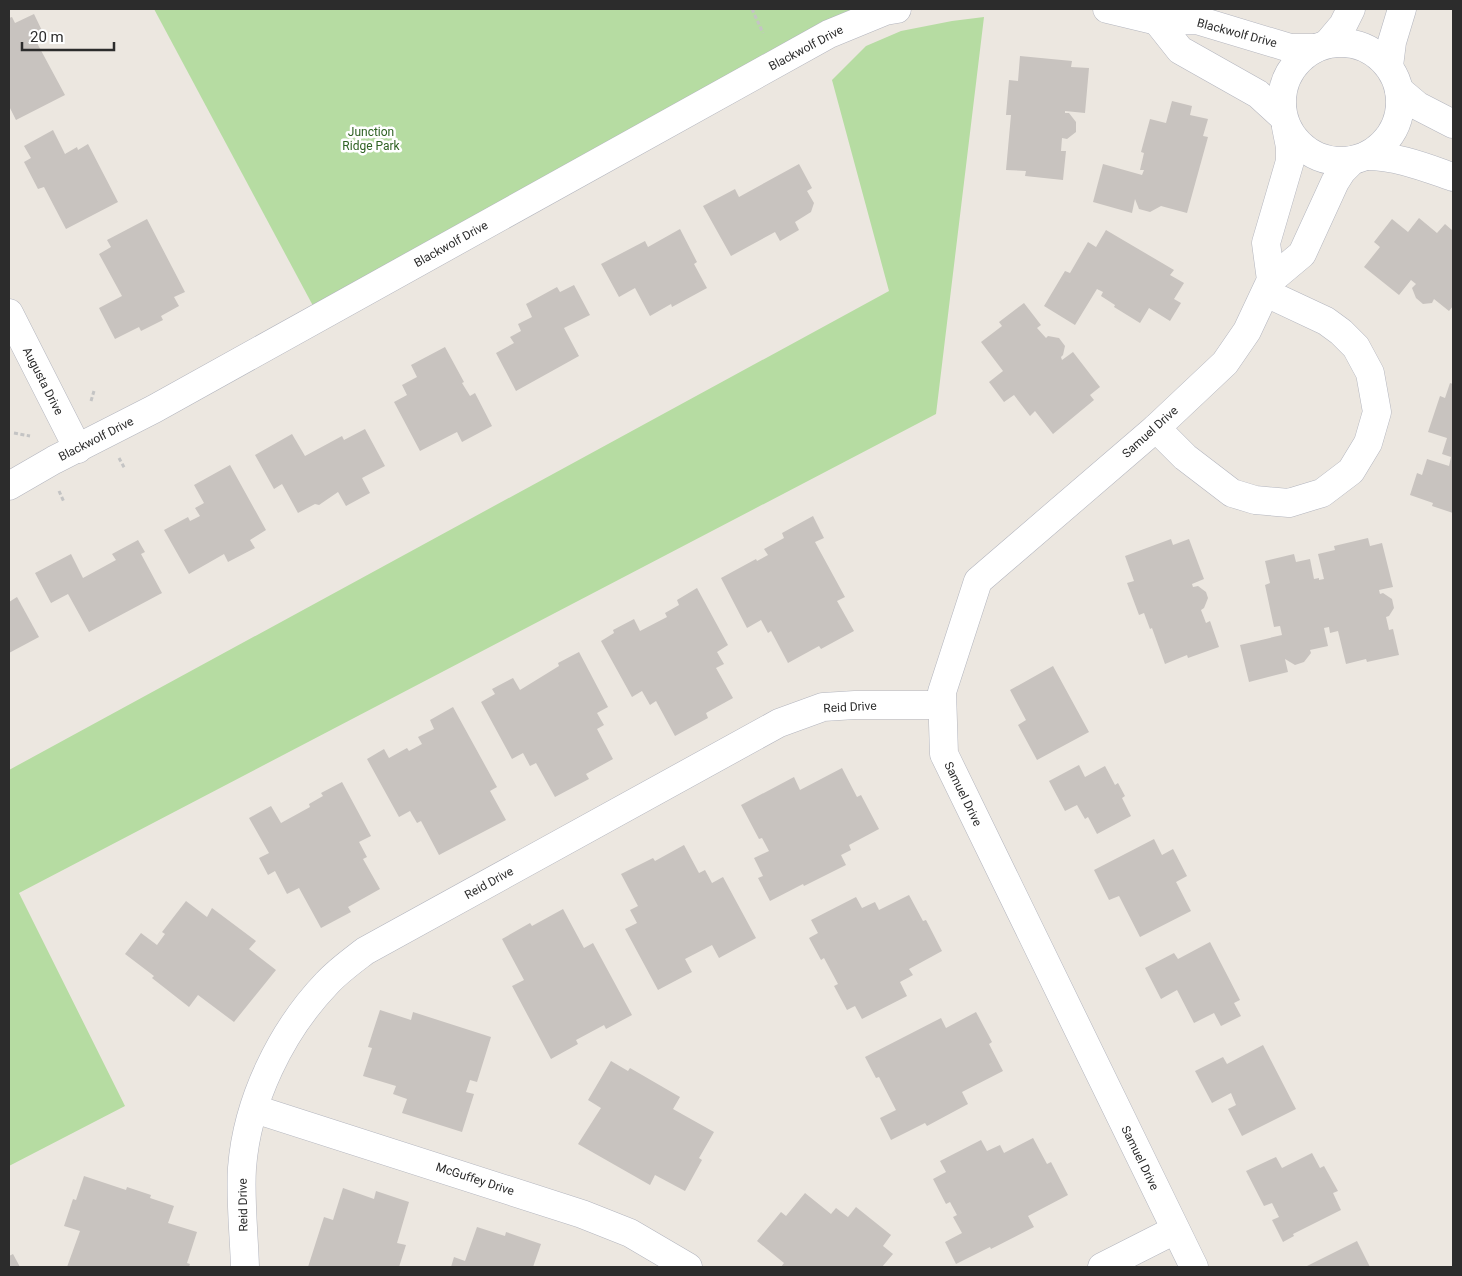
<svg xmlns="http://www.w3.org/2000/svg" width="1462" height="1276" font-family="Roboto,sans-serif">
<rect width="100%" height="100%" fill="#ece7e0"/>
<!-- green -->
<g fill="#b6dca2">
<polygon points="154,9 897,9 319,317"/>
<polygon points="984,17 936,414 19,893 125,1106 9,1166 9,770 889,291 832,80 866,46 901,31 952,21"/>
</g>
<!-- building -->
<g fill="#c8c3bf">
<polygon points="34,14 46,39 37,43 65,95 16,120 9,106 9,18 12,17 15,23"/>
<polygon points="1020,56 1072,61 1071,67 1089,68 1085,113 1065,111 1065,113 1069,113 1076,122 1076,132 1067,139 1062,138 1061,151 1066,151 1063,180 1025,176 1026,171 1006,170 1011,115 1006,115 1009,80 1018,81"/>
<polygon points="1172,101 1192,106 1190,115 1208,119 1203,136 1208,137 1187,213 1161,206 1150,212 1139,209 1135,199 1132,213 1093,202 1103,164 1142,175 1144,170 1140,170 1144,153 1141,152 1150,119 1166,123"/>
<polygon points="53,130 65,154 77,147 78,150 88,144 118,202 66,229 44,187 38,189 24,162 31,158 24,146"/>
<polygon points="799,164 812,188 807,191 814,203 811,212 795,222 799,230 780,241 775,232 731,256 703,206 735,189 739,197"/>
<polygon points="1419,218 1437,233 1445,224 1453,231 1453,306 1449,311 1434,299 1432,303 1423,304 1416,298 1412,288 1416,284 1411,280 1399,295 1364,267 1380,247 1374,242 1392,219 1408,232"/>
<polygon points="147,219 185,292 174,297 179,306 161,316 163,320 141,331 139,327 115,339 99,308 122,296 99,254 111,247 107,240"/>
<polygon points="680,229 697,262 694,264 707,288 672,307 671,304 650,316 635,288 619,297 601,264 645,241 648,247"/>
<polygon points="1106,230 1174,270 1170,275 1184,283 1174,299 1181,303 1170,321 1149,308 1140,323 1114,307 1115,305 1101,296 1103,292 1097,289 1075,325 1044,306 1065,271 1070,273 1088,242 1096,247"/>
<polygon points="574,285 590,315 564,328 579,356 516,391 496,353 514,343 510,337 521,331 518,324 532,317 526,304 557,287 560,292"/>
<polygon points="1024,303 1041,325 1037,328 1046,338 1048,336 1059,338 1065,346 1063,355 1061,357 1062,360 1073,352 1100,387 1090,395 1094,400 1053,434 1035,411 1030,416 1014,395 1004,402 989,382 1003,371 981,342 1002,326 999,322"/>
<polygon points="445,347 464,382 462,383 470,396 475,393 492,426 462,442 457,432 420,451 394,402 407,395 402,385 417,377 411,365"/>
<polygon points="1450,383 1453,384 1453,513 1432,506 1433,503 1410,495 1417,473 1422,475 1427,459 1449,466 1451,457 1442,454 1447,438 1428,432 1440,396 1445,398"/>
<polygon points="365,429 385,466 362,478 370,493 346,506 338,492 319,505 315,504 298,513 282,484 274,489 255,455 292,434 305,456 342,436 344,440"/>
<polygon points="230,465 266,530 250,540 255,548 228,562 224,554 189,574 164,530 188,517 190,521 200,516 195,508 204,503 194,485"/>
<polygon points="813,516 824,538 815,542 845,597 837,601 854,631 821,649 819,646 788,663 771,631 768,633 761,620 747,628 721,578 756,559 757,561 768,555 764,549 784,538 782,533"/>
<polygon points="1368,538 1370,546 1382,543 1393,587 1379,590 1380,594 1383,593 1392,599 1394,608 1389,616 1386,617 1389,630 1393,629 1399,655 1367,662 1366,659 1346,664 1338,631 1330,633 1329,627 1324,628 1328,646 1310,650 1311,653 1304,662 1295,665 1285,659 1288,672 1249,682 1240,645 1282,635 1280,626 1274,627 1265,585 1270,583 1265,561 1294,554 1296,562 1310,559 1314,579 1319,578 1319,580 1324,579 1318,554 1335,550 1334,546"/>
<polygon points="1171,539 1173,545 1189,539 1204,579 1192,584 1193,587 1198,586 1206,592 1208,598 1204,608 1201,610 1206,623 1210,621 1219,647 1188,658 1187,655 1165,664 1152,628 1150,629 1144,613 1139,615 1127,583 1134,581 1125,556"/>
<polygon points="138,540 145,552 141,554 162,593 89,632 68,594 51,603 35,573 71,554 83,578 116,560 112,554"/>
<polygon points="697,588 728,645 717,652 724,664 716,668 733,698 706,713 708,718 675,736 656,701 650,705 642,691 632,697 601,641 614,633 613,630 634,619 640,631 667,617 665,613 679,605 677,600"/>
<polygon points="17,597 39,637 9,653 9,602"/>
<polygon points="579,652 608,707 597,713 604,725 597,729 613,759 586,774 589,779 555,797 536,763 530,766 523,753 512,759 481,702 495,694 492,689 513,678 520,690 559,666 558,663"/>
<polygon points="1053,666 1089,732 1037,760 1018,725 1026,720 1010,690"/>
<polygon points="453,707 497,787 490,791 506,820 439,855 421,821 417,823 410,811 399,817 367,759 384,749 389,758 407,748 409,751 422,744 418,737 434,729 430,720"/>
<polygon points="1079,765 1085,777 1105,766 1115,785 1118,783 1125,796 1122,798 1131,816 1097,834 1088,817 1085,819 1077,805 1065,811 1049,781"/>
<polygon points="842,768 857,797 861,795 879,829 849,845 851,850 841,855 846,865 804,886 803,884 770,901 758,878 763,876 754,858 769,851 762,838 759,839 741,805 794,777 800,790"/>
<polygon points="342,782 371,836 359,842 367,857 363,859 380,889 348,907 351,912 321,928 299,888 287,894 275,871 268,875 259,858 269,853 249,818 271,806 281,823 310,807 309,804 323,796 321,793"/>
<polygon points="1154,839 1162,855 1173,849 1187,876 1176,882 1191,911 1140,937 1119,896 1109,900 1094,870"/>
<polygon points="684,845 699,873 705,870 712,883 723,877 756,938 719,958 712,945 685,959 692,972 658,990 625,929 637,923 630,910 638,906 621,874 653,858 655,861"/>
<polygon points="909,895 923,921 926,920 942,951 909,969 913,975 900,982 907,996 862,1019 855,1006 847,1010 834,986 838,984 824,958 821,960 809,938 818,933 811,920 856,897 862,908 875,902 879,910"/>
<polygon points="186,901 207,917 212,908 256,941 249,949 276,970 234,1022 198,995 189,1007 152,978 154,976 125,954 141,933 157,945 165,934 162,932"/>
<polygon points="563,909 584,948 593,943 632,1015 606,1029 604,1025 576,1040 578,1044 551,1059 512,986 524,980 502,939 530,923 532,926"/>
<polygon points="1210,942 1240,1000 1234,1003 1241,1016 1221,1026 1214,1013 1194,1023 1177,990 1161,999 1145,968 1174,953 1178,959"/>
<polygon points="380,1010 411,1020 413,1012 491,1037 477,1082 470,1080 466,1092 474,1094 462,1132 402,1113 407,1099 393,1094 396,1086 363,1076 372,1048 368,1047"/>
<polygon points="976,1012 992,1042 989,1044 1003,1071 962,1092 968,1104 927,1126 925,1123 891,1140 880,1118 896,1110 879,1077 876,1078 865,1057 941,1018 946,1028"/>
<polygon points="1263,1045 1296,1109 1242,1136 1228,1109 1236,1105 1231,1093 1212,1103 1195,1071 1223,1057 1227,1064"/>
<polygon points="611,1061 628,1071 630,1068 680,1097 673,1109 714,1132 699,1158 702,1160 685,1191 655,1175 650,1185 578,1144 601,1108 588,1100"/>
<polygon points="1033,1138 1047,1164 1051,1162 1068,1195 1028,1216 1034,1227 991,1249 990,1247 956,1264 945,1242 962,1233 953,1217 957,1215 950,1202 946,1204 933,1179 946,1172 940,1161 981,1140 987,1151 1000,1145 1004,1153"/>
<polygon points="1312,1153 1320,1168 1324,1166 1338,1191 1333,1193 1341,1210 1293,1234 1294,1236 1283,1242 1272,1220 1279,1217 1272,1203 1264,1206 1246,1171 1276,1157 1282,1168"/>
<polygon points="84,1176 126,1190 127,1187 151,1195 150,1198 174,1206 168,1223 197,1232 187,1263 190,1264 189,1267 67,1267 80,1231 64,1226 73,1199 76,1200"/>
<polygon points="343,1188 374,1199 376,1191 409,1202 397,1243 406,1245 399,1267 308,1267 324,1217 333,1220"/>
<polygon points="805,1193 831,1214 836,1208 848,1217 856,1207 891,1235 883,1246 893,1254 882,1267 781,1267 784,1263 757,1241 781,1212 786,1216"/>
<polygon points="477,1227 505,1236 506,1232 541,1244 533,1267 451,1267 454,1257 465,1261"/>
<polygon points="1357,1241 1370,1267 1305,1267"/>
<polygon points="13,1254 20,1267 9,1267 9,1256"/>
</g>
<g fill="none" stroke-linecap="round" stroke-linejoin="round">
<!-- minor casing -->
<g stroke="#b3b5be" stroke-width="29">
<g id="minor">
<polyline points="1107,9 1157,21 1197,20 1290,48 1316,48"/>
<polyline points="1157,21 1180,50 1258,94 1282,116"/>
<circle cx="1341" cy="102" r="59"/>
<polyline points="1327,44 1343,25 1351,9"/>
<polyline points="1389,66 1392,42 1402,9"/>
<polyline points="1399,90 1418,106 1453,124"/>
<path d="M1366,156C1397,156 1424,167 1453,177"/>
<polyline points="1271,280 1302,254 1335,182 1342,171 1353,160"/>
<polyline points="9,313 78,449"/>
<polyline points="1156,428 1185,457 1232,493 1255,500 1289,503 1322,493 1351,471 1368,443 1377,412 1370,373 1356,347 1341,332 1326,321 1266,293"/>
<polyline points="9,486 54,460 154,409 829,34 885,11 897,9"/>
<polyline points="255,1109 582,1214 630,1233 688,1267"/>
<path d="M245,1267C244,1235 240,1199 242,1168C247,1101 281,1031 327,983C338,971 352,961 365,951L779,723L823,707L855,705H942"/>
<polyline points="1102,1267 1175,1230"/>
<polyline points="1194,1267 944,754 942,692 978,581 1156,428 1225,363 1247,331 1271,280 1266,243 1290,161 1290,147 1286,127"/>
</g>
</g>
<!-- path -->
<g stroke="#c4c4c4" stroke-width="3" stroke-dasharray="4 2.5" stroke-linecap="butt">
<polyline points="752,9 763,33"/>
<polyline points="91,401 94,391"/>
<polyline points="14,433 30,436"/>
<polyline points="119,458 125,469"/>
<polyline points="59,491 64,502"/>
</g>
<!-- minor -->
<use href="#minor" stroke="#fff" stroke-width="28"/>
</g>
<g text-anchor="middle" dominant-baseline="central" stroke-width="5" stroke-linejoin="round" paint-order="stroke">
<!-- street labels -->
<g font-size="12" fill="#2c2c2c" stroke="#fff">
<text transform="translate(1237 33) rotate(15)">Blackwolf Drive</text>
<text transform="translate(806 48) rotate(-28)">Blackwolf Drive</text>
<text transform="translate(451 244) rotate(-29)">Blackwolf Drive</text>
<text transform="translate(43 381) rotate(63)">Augusta Drive</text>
<text transform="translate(1150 432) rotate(-42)">Samuel Drive</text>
<text transform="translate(96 439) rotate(-27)">Blackwolf Drive</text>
<text transform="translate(850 707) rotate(-3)">Reid Drive</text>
<text transform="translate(963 794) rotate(64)">Samuel Drive</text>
<text transform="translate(489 883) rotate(-29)">Reid Drive</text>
<text transform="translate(1140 1158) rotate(64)">Samuel Drive</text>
<text transform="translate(475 1179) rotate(18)">McGuffey Drive</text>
<text transform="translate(243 1205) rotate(-91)">Reid Drive</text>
</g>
<!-- park labels -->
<g font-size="12" fill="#2f6223" stroke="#fff">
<text x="371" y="132">Junction<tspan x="371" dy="14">Ridge Park</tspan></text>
</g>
</g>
<!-- border -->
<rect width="1462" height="1276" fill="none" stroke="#2c2c2c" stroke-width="20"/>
<!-- scale -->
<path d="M22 42v8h92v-8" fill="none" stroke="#2c2c2c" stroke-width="2.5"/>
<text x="30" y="42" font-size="15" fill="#2c2c2c" stroke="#ffffff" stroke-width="4" paint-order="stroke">20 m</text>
</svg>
